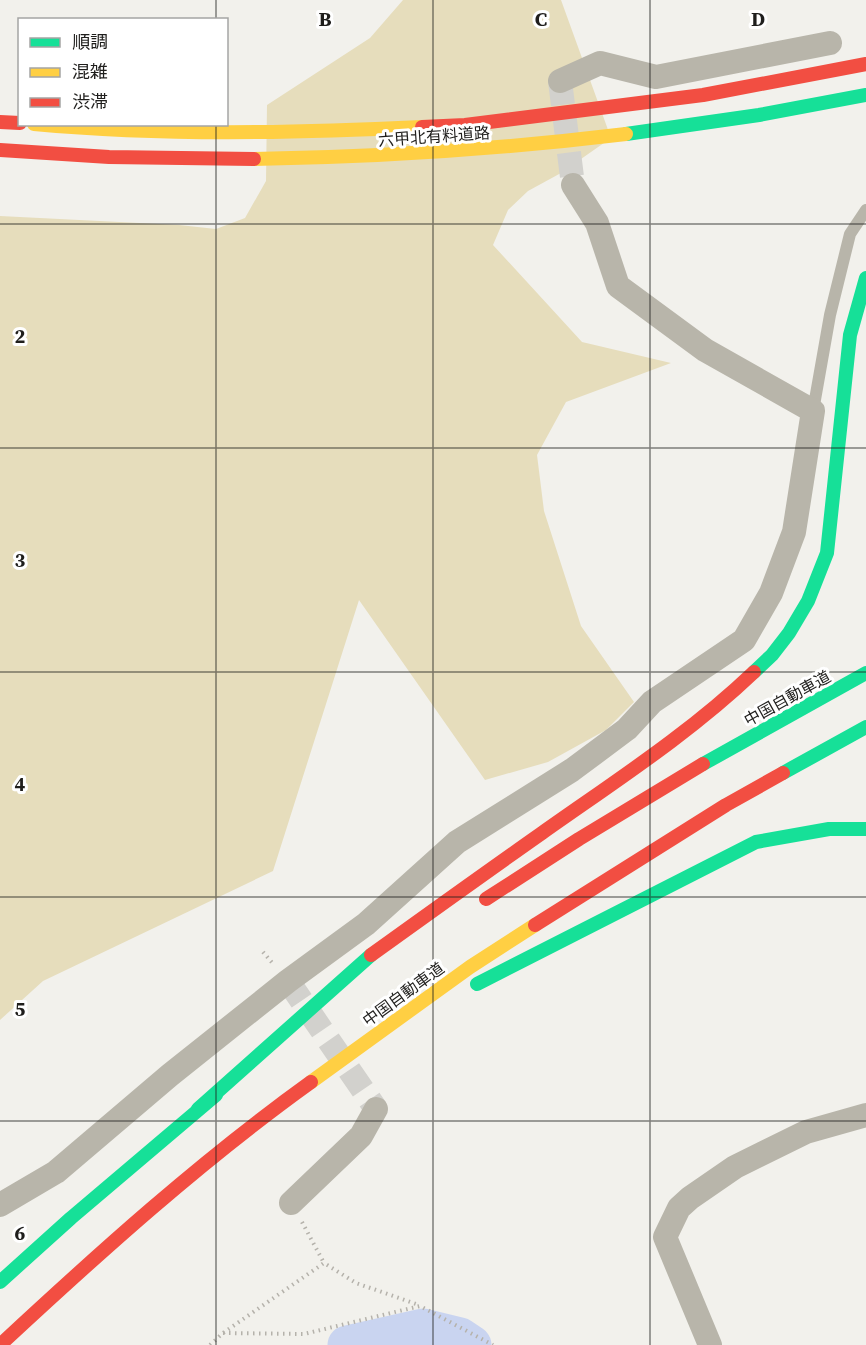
<svg xmlns="http://www.w3.org/2000/svg" width="866" height="1345" font-family="'Source Serif 4','Noto Sans JP',serif">
<rect width="100%" height="100%" fill="#f2f1ec"/>
<!-- green -->
<polygon fill="#e6ddbc" points="403,0 561,0 611,138 561,173 528,191 508,210 493,245 582,342 671,363 566,402 537,455 544,511 581,626 634,702 606,730 548,762 485,780 359,600 273,871 43,981 0,1020 0,216 179,225 216,229 245,218 266,181 267,105 370,38"/>
<g fill="none" stroke-linecap="round" stroke-linejoin="round">
<!-- river -->
<polyline stroke="#c9d4f0" stroke-width="39" points="347,1345 423,1328 460,1337 472,1345"/>
<!-- street-tunnel -->
<g stroke="#d2d1cd" stroke-width="24" stroke-dasharray="24 12" stroke-linecap="butt">
<polyline points="560,81 573,185"/>
<polyline points="288,981 376,1109"/>
</g>
<!-- path -->
<g stroke="#b5b2ab" stroke-width="4" stroke-dasharray="1.5 4.5" stroke-linecap="butt">
<polyline points="263,952 274,965"/>
<polyline points="302,1222 324,1263"/>
<polyline points="223,1333 304,1334 420,1306 493,1345"/>
<polyline points="210,1345 223,1333 324,1263 356,1283 419,1305"/>
</g>
<!-- lane -->
<polyline stroke="#b8b5aa" stroke-width="12" points="813,411 830,315 850,234 866,210"/>
<!-- street -->
<g stroke="#b8b5aa" stroke-width="24">
<polyline points="560,81 600,63 656,77 830,43"/>
<polyline points="291,1203 361,1136 376,1109"/>
<polyline points="0,1205 56,1172 170,1075 288,981 366,924 457,842 572,770 627,729 652,702 744,640 771,593 794,532 813,411 705,350 618,286 597,223 573,185"/>
<polyline points="710,1345 665,1237 679,1208 690,1198 735,1167 806,1132 866,1115"/>
</g>
<!-- fast -->
<g stroke="#16e098" stroke-width="14">
<polyline points="626,134 759,115 866,95"/>
<polyline points="754,672 772,655 789,633 808,601 827,553 850,335 866,278"/>
<polyline points="703,764 866,673"/>
<polyline points="783,773 866,727"/>
<polyline points="477,984 756,842 829,829 866,829"/>
<polyline points="198,1109 371,955"/>
<polyline points="0,1282 71,1218 216,1095"/>
</g>
<!-- slow -->
<g stroke="#ffcf43" stroke-width="14">
<path d="M34,124C163,136 293,133 422,127"/>
<path d="M254,159C379,157 502,149 626,134"/>
<polyline points="311,1082 470,967 535,925"/>
</g>
<!-- jam -->
<g stroke="#f24e42" stroke-width="14">
<polyline points="0,122 20,123"/>
<polyline points="422,127 465,125 703,95 866,64"/>
<polyline points="0,150 109,157 254,159"/>
<polyline points="486,899 579,839 703,764"/>
<polyline points="535,925 726,805 783,773"/>
<path d="M371,955C428,914 485,873 542,833C614,782 689,734 754,672"/>
<path d="M0,1345C99,1253 201,1161 311,1082"/>
</g>
</g>
<!-- grid -->
<path fill="none" stroke="#1f1e1c" stroke-width="1.5" stroke-opacity="0.55" d="M216,0V20M433,0V1345M650,0V1345M216,124V1345M0,224H866M0,448H866M0,672H866M0,897H866M0,1121H866"/>
<g text-anchor="middle" dominant-baseline="central" stroke-width="6" stroke-linejoin="round" paint-order="stroke">
<!-- street labels -->
<g font-size="16" fill="#1f1e1c" stroke="#fff">
<text transform="translate(434 136) rotate(-4)">六甲北有料道路</text>
<text transform="translate(787 698) rotate(-29)">中国自動車道</text>
<text transform="translate(403 994) rotate(-36)">中国自動車道</text>
</g>
</g>
<g font-size="20" text-anchor="middle" font-weight="bold" fill="#1f1e1c" stroke="#fff" stroke-width="6" stroke-linejoin="round" paint-order="stroke">
<text x="325" y="26">B</text>
<text x="541" y="26">C</text>
<text x="758" y="26">D</text>
<text x="20" y="343">2</text>
<text x="20" y="567">3</text>
<text x="20" y="791">4</text>
<text x="20" y="1016">5</text>
<text x="20" y="1240">6</text>
</g>
<!-- legend -->
<rect x="18" y="18" width="210" height="108" fill="#ffffff" stroke="#a5a5a4" stroke-width="1.5"/>
<rect x="30" y="38" width="30" height="9" fill="#16e098" stroke="#a5a5a4" stroke-width="1.5"/>
<text x="72" y="48" font-size="18" fill="#1f1e1c">順調</text>
<rect x="30" y="68" width="30" height="9" fill="#ffcf43" stroke="#a5a5a4" stroke-width="1.5"/>
<text x="72" y="78" font-size="18" fill="#1f1e1c">混雑</text>
<rect x="30" y="98" width="30" height="9" fill="#f24e42" stroke="#a5a5a4" stroke-width="1.5"/>
<text x="72" y="108" font-size="18" fill="#1f1e1c">渋滞</text>
</svg>
